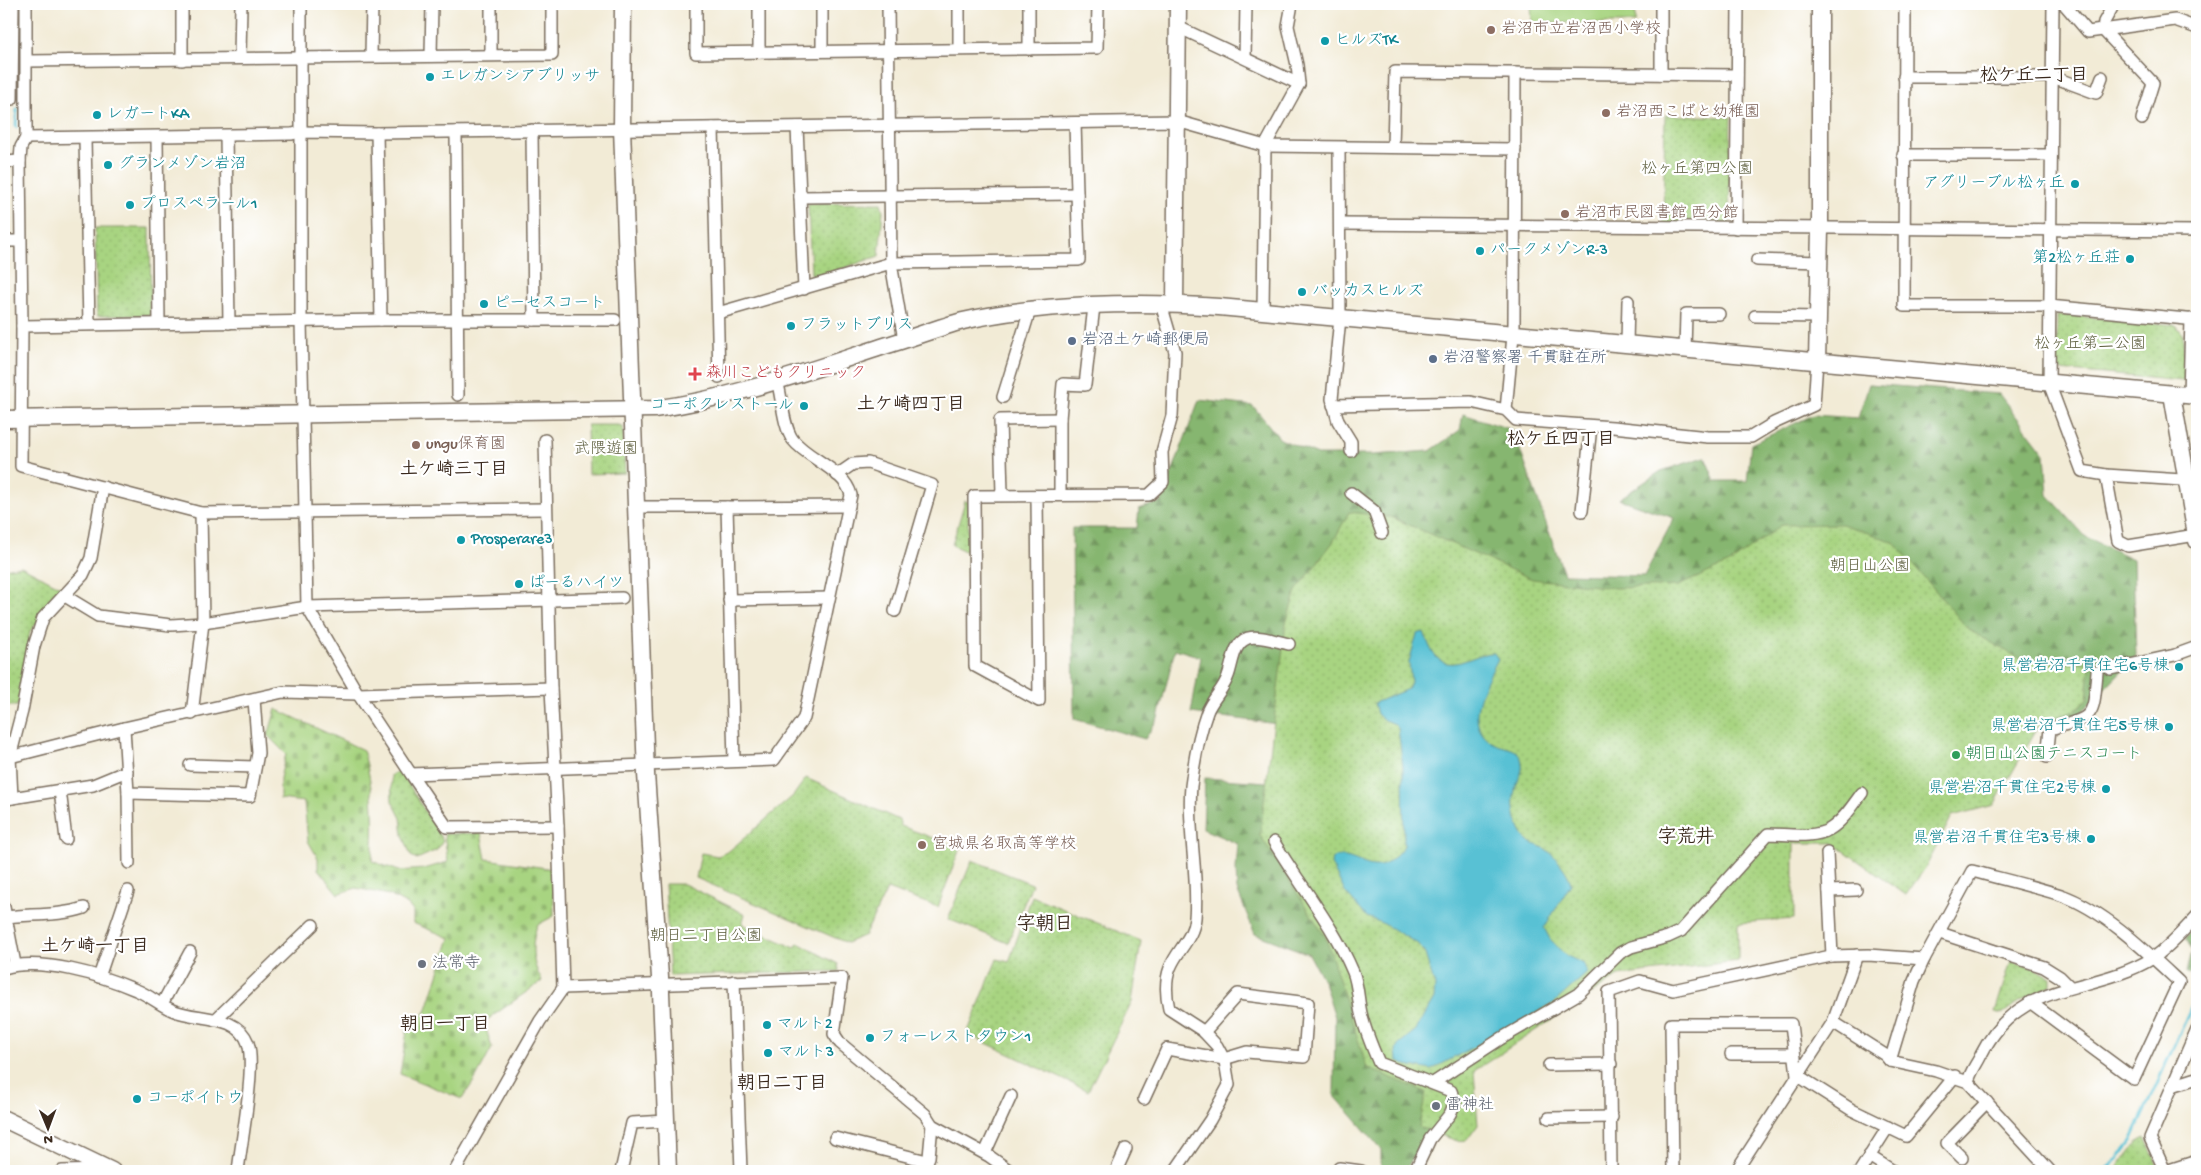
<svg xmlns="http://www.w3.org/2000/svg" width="2201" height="1175" font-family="'Gochi Hand','Klee One',sans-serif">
<defs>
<pattern id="forest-firs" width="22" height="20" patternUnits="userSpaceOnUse" patternTransform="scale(1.25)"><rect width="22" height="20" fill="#86b66f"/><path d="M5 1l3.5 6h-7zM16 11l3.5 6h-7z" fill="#6f945b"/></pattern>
<pattern id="cemetery-stones" width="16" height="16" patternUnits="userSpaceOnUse" patternTransform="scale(1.25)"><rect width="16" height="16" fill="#a8d481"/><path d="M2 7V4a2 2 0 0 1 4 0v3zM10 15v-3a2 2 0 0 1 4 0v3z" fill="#92b66f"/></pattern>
<pattern id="park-dots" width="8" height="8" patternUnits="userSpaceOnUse" patternTransform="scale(1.25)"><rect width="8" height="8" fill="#a8d481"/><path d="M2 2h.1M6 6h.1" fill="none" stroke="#92b66f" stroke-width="1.8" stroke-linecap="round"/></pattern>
</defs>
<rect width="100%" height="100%" fill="#fff"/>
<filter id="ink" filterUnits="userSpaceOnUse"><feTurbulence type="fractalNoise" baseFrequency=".02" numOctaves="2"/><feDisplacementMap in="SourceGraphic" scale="10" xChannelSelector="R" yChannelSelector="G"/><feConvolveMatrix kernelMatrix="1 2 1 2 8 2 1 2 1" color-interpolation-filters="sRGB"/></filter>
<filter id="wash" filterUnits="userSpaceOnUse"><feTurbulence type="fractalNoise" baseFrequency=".0096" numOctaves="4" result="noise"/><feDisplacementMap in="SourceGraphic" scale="20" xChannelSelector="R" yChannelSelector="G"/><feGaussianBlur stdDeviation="1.12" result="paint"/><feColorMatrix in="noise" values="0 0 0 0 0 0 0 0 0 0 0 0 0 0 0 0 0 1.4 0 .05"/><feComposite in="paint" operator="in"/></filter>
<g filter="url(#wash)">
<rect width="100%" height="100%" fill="#f2ebd6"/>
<!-- grass -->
<polygon fill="#a8d481" stroke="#727f50" points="1531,4 1636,4 1635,23 1532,23"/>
<!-- forest -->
<g fill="url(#forest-firs)" stroke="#607046">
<polygon points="1869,384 1999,394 2045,454 2048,495 2086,537 2133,559 2136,656 2067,727 2042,711 1278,724 1191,713 1201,657 1175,649 1158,718 1145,739 1074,719 1072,528 1137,528 1139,509 1161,502 1199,400 1253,406 1280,439 1318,455 1373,455 1430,451 1460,430 1463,414 1513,430 1564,574 1644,576 1674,518 1619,499 1661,471 1705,457 1715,481 1747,481 1751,444 1813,415 1858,418"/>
<polygon points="1205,778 1267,782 1473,1107 1458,1141 1427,1130 1406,1170 1381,1168 1381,1149 1334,1095 1335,1017 1324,982 1309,954 1255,934 1237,890 1236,869 1238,844 1203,829"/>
<polygon points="2197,923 2197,976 2187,973 2192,951 2186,938"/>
</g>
<!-- cemetery -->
<path fill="url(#cemetery-stones)" stroke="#727f50" d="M276,709L363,750C374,787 375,823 372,861L399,871L424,869L448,862L444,834L481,833L486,859L553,869L554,916L537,925C531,946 531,961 542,981L484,1022L492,1048L476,1078L462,1099L400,1074L408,1025L426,1012L450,938L413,923V911L408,905L389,895L356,888L338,894L318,869V858L308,841L304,802L280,799V778L286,754L268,736Z"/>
<!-- park -->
<g fill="url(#park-dots)" stroke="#727f50">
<polygon points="1665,115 1731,117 1729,225 1663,223"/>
<polygon points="881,203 883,211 879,256 817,277 811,274 808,204"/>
<polygon points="95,228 150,228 151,315 97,316"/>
<polygon points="2063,315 2176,325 2183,334 2185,376 2182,381 2059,370 2057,364 2057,316"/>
<polygon points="587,425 619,425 623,427 625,473 588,474"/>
<polygon points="965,501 969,502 967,552 952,545"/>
<polygon points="1349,512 1391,517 1532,579 1615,588 1678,586 1732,562 1781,525 1842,524 1894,542 1969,630 2024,661 2090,664 2087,700 2073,712 2041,721 1994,805 1952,816 1926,867 1906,895 1833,843 1794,843 1794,919 1738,923 1738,961 1618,976 1474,1071 1478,1125 1467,1140 1458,1141 1419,1127 1426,1092 1367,1068 1326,938 1260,835 1286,623 1296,591 1333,542"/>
<polygon points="21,566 65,589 30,631 23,688 17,706 4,706 4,569"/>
<polygon points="400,770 443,841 437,850 417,859 411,856 403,835 401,818 392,801 391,775"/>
<polygon points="806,778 899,820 901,826 960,848 938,907 887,889 865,935 847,943 696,878 701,853 718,856 729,851 793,796"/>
<polygon points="972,860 1032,884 1008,943 948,919"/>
<polygon points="665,884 684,884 745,914 742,924 795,948 798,943 838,964 839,971 670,976"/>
<polygon points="1032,896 1141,941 1132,1002 1088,1091 967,1034 997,959 1009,962"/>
<polygon points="2011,961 2036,969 2051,977 2051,985 2021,1000 2002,1014 1995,1012"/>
<polygon points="2145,1137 2160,1171 2115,1171 2139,1140"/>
</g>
<!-- water -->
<path fill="#58c1d4" stroke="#4a7679" d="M1424,632C1427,640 1431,652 1437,658C1454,673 1475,652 1494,653L1498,659C1485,684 1458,729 1498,745C1509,749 1521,748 1522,764C1523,770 1519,779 1516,786C1511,802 1514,822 1524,837C1530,845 1540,845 1547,850C1556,857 1569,873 1571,884L1544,928L1550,939L1565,955L1584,964L1587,973L1554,1003L1431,1070L1402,1064L1397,1060L1396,1050L1399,1044L1416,1030L1434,999L1435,986L1425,954L1418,944L1384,924L1367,917L1345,892L1331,864L1332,859C1350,850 1365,871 1383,865C1392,862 1398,852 1404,846L1403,767L1398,728L1393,723L1384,720L1377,714L1374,703L1408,689L1411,682L1409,662L1417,634Z"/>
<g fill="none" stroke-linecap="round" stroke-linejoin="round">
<!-- stream -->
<g stroke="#58c1d4" stroke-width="3">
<polyline points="18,17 19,4"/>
<polyline points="16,127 17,109"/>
<polyline points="2104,1171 2117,1160 2129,1145 2197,995"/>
</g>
</g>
</g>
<g filter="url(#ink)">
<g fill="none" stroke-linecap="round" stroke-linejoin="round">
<!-- street casing -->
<g stroke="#7b6e5e" stroke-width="14">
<g id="street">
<polyline points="26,4 26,138 21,147 20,161 22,326 21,466 201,513 546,509"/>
<path d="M301,4V321L307,607L358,694L411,774L774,760L804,718L851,495C845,470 808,459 793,440C783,427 782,397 777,380"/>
<polyline points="696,4 696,53 1097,48 1098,4"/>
<polyline points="888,4 891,263 904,340"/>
<polyline points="1661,4 1661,74"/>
<polyline points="1905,4 1904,306 2049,306 2197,320"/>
<polyline points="2053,4 2049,383 2082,471 2106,475 2197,481"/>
<polyline points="2064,4 2088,32 2175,20 2197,28"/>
<polyline points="2114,4 2104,22 2103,30 2153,83 2142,119"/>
<polyline points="1178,27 1299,84"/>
<polyline points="959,49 959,4"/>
<polyline points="1029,49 1029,4"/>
<polyline points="822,50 822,4"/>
<polyline points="759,52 759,4"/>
<polyline points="491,55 491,4"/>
<polyline points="371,56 372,4"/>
<polyline points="431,56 432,4"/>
<polyline points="240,57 241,4"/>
<polyline points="1245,58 1246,4"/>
<polyline points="182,60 182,4"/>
<polyline points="27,61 552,55 552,4"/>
<polyline points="1904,77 2053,77 2096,93 2102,77"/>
<polyline points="12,99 13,4"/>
<polyline points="797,127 804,289"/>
<polyline points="713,128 719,377"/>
<polyline points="532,130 534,320"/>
<polyline points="456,132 458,395"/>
<polyline points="377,133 381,320"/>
<polyline points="226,136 229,323"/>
<polyline points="157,137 159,323"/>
<polyline points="26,138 292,134 301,132 377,133 1177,121 1265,146 1515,149"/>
<polyline points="85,139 89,324"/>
<polyline points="1393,147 1395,72 1737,75"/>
<polyline points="1339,148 1340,318 1332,399 1338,421 1351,442 1351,451"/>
<polyline points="1903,155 2051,155"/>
<polyline points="4,162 20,161"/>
<polyline points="800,197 1077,194"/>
<polyline points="1340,224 2197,231"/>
<polyline points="1736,228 1738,4"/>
<polyline points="4,241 20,241"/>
<polyline points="1757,260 1819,262"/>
<polyline points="1263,311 1265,146 1299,84 1297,65 1288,26 1292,4"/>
<polyline points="718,313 891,263 1079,260 1075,123"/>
<polyline points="1755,316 1818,317"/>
<polyline points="22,326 381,320 615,320"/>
<polyline points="1627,344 1628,301"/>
<polyline points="1685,350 1686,314 1719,314"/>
<polyline points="2189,395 2191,319"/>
<polyline points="1003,397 1030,310"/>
<polyline points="1333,405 1471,402 1506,410 1516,420 1613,427 1708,437 1751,437 1774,423 1814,405 1817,361"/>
<polyline points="1506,410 1514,325 1515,73"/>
<polyline points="837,475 853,464 868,463 932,485 895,611"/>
<polyline points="2106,475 2118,541 2128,546 2196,535"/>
<polyline points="1351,493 1374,511 1382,533"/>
<polyline points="1002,494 1000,420 1060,419"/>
<polyline points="1060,495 1060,419 1063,384 1085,385 1094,306"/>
<polyline points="1037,496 1039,701 975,666 974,496 1149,495 1163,482 1162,452 1172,416 1175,352 1161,304"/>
<polyline points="636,507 727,507"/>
<polyline points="1582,511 1591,426"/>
<polyline points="65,596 98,616 171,625 203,623 307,607 622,598"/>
<polyline points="729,600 829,598"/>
<polyline points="2111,669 2175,655 2197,647"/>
<polyline points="192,714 203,623 201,513"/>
<polyline points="124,728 128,793 250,796 258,753 254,699"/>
<polyline points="10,757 124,728 283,692 358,694 551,688"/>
<path d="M2047,757L2050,729C2095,716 2093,720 2097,672"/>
<polyline points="734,761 727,507 849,506"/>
<polyline points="190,765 255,767"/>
<polyline points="411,774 447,827 558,826"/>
<polyline points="60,790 66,839"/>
<polyline points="128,793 129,863"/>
<polyline points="12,798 93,785 127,771"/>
<polyline points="4,800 12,798 10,757 22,711 34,646 43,618 83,575 91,558 103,487"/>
<path d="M1274,842C1300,885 1333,925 1353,972C1358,984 1358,1000 1361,1013C1365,1030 1372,1047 1379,1063L1451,1091L1455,1103L1450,1114L1430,1139L1415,1171"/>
<polyline points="1827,853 1832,956"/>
<polyline points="1829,891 1856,890"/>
<polyline points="4,907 15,964"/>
<path d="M6,917C32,914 60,916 84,908"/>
<polyline points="1940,933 2044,967 2060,977 2069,986"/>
<path d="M4,968C41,957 101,975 136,990C149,995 160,1005 172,1010C197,1021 237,1013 248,1043C256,1067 241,1143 238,1171"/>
<polyline points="99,977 128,891"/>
<polyline points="734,981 741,1171"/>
<polyline points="563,988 842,978 834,1034 840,1043 925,1114 932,1125 989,1156 1010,1171"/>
<polyline points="162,1004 190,952"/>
<polyline points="215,1020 313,925"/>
<polyline points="1833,1022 1885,1055 1890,1061 1936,1071 1968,1082 2050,1171"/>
<polyline points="1731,1054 1793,1054"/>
<polyline points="1890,1061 1914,981 1924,959"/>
<polyline points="1549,1065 1611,1064"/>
<path d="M1968,1082C1970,1072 1977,1064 1981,1055C2020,977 2091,996 2153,958C2167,949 2186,928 2197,916"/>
<path d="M1433,1083L1502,1038L1578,994L1620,953L1631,947L1668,937L1681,931L1768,834C1787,834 1813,839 1830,829C1843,821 1853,805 1862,793"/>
<polyline points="2172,1086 2197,1078"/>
<polyline points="1144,1099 1167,1049 1224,1059 1247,1052 1304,1057 1308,1003 1238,994 1204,1032"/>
<polyline points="1549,1118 1612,1117"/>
<polyline points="835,1138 927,1161"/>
<polyline points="985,1153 1011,1096"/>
<polyline points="1869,1156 1893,1171"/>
<polyline points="1962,1158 1947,1143 1987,1102"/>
<polyline points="62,1171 105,1170"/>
<polyline points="455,1171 540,1021 563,988 558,826 551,688 545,440"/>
<polyline points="621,1171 632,1123 666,1121"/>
<polyline points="923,1171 929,1157 932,1125"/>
<polyline points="1116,1171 1126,1149"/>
<path d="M1175,1171L1210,1120L1229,1085L1225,1061L1217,1046L1203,1031L1169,1009C1166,996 1165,981 1170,968C1177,950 1193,939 1195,918C1199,874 1187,830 1191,786C1194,762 1199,734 1207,712C1212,699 1224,689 1228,676C1233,663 1233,643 1248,638C1260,635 1278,642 1289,644"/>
<polyline points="1339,1171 1339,1168 1361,1171"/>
<path d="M1611,1171L1609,992L1640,981L1673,990L1831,956L1868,955L1924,959L1972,871C2002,879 2032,886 2061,895C2104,910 2146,951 2179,982L2134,1079L2030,1002"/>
<polyline points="1673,1171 1671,1024 1791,1024 1797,1075 1852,1110 1906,1136 1955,1076"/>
<polyline points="1736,1171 1833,1022 1857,955"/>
<polyline points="1860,1171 1888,1127"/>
<polyline points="2165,1171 2150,1138 2197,1029"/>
<polyline points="2166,1171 2197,1161"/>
</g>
</g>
<!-- secondary casing -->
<g stroke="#7b6e5e" stroke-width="19">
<g id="secondary">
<polyline points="623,4 622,128 646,774 661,992 668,1171"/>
<polyline points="1175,304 1178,4"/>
<polyline points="1817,361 1820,230 1820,4"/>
<polyline points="2172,394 2197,541"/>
<path d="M4,419L654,409C736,398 816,368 894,343C917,336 940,327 963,321C1043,303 1137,301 1219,307L2197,396"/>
<polyline points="4,1119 112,1171"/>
</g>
</g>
<!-- street -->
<use href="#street" stroke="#fff" stroke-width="11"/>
<!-- secondary -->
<use href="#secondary" stroke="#fff" stroke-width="16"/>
</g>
</g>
<!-- markers -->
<g fill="#8d6e63" stroke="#fff" stroke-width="2">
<circle cx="1491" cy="30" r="5"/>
<circle cx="1606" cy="113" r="5"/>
<circle cx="1565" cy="214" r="5"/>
<circle cx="416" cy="445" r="5"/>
<circle cx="922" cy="845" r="5"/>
</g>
<g fill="#0f9aa8" stroke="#fff" stroke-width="2">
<circle cx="1325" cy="41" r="5"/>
<circle cx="430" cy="77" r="5"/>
<circle cx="97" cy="115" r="5"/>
<circle cx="108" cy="165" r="5"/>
<circle cx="2075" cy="184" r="5"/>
<circle cx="130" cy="205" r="5"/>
<circle cx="1480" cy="251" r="5"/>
<circle cx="2130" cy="259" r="5"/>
<circle cx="1302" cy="292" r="5"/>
<circle cx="484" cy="304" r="5"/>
<circle cx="791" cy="326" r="5"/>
<circle cx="804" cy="406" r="5"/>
<circle cx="461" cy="540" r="5"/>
<circle cx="519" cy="584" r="5"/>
<circle cx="2179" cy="667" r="5"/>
<circle cx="2169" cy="727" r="5"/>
<circle cx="2106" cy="789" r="5"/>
<circle cx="2091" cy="839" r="5"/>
<circle cx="767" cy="1025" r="5"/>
<circle cx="870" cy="1038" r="5"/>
<circle cx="768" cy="1053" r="5"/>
<circle cx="137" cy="1099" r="5"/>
</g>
<g fill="#5c6f8a" stroke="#fff" stroke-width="2">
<circle cx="1072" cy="341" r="5"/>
<circle cx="1433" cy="359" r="5"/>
</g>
<path fill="#e0444e" stroke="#fff" stroke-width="2" d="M692.5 366.5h5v5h5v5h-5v5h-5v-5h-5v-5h5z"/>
<circle fill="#2e9e5b" stroke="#fff" stroke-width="2" cx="1956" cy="755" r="5"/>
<g fill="#6b7280" stroke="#fff" stroke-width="2">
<circle cx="422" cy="964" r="5"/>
<circle cx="1436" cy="1106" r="5"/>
</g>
<g text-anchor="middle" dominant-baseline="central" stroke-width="4.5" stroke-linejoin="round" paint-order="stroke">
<!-- education labels -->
<g font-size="16" fill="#785e54" stroke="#fff" text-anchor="start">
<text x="1501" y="30">岩沼市立岩沼西小学校</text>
<text x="1616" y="113">岩沼西こばと幼稚園</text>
<text x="1575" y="214">岩沼市民図書館 西分館</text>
<text x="426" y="445">ungu保育園</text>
<text x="932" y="845">宮城県名取高等学校</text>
</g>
<!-- culture labels -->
<g font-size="16" fill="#0d838f" stroke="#fff" text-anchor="start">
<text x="1335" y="41">ヒルズTK</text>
<text x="440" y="77">エレガンシアブリッサ</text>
<text x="107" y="115">レガートKA</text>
<text x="118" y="165">グランメゾン岩沼</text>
<text x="2065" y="184" text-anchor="end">アグリーブル松ヶ丘</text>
<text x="140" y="205">プロスペラール1</text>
<text x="1490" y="251">パークメゾンR-3</text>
<text x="2120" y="259" text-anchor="end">第2松ヶ丘荘</text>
<text x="1312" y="292">バッカスヒルズ</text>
<text x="494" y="304">ピーセスコート</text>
<text x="801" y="326">フラットブリス</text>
<text x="794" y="406" text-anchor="end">コーポクレストール</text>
<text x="471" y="540">Prosperare3</text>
<text x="529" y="584">ぱーるハイツ</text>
<text x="2169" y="667" text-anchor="end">県営岩沼千貫住宅6号棟</text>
<text x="2159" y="727" text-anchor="end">県営岩沼千貫住宅5号棟</text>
<text x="2096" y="789" text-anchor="end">県営岩沼千貫住宅2号棟</text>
<text x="2081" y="839" text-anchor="end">県営岩沼千貫住宅3号棟</text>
<text x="777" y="1025">マルト2</text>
<text x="880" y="1038">フォーレストタウン1</text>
<text x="778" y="1053">マルト3</text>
<text x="147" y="1099">コーポイトウ</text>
</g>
<!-- park labels -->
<g font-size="16" fill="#5c5d3c" stroke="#fff">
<text x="1697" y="170">松ヶ丘第四公園</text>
<text x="2090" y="345">松ヶ丘第二公園</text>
<text x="606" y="450">武隈遊園</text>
<text x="1870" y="567">朝日山公園</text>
<text x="706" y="937">朝日二丁目公園</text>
</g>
<!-- service labels -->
<g font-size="16" fill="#4e5e75" stroke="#fff" text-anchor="start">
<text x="1082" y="341">岩沼土ケ崎郵便局</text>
<text x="1443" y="359">岩沼警察署 千貫駐在所</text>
</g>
<!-- health labels -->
<g font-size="16" fill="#be3a42" stroke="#fff" text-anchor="start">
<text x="706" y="374">森川こどもクリニック</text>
</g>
<!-- leisure labels -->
<g font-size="16" fill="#27864d" stroke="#fff" text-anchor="start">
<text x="1966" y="755">朝日山公園テニスコート</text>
</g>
<!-- worship labels -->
<g font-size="16" fill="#5b616d" stroke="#fff" text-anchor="start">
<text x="432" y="964">法常寺</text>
<text x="1446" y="1106">雷神社</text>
</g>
<!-- neighbourhood labels -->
<g font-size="18" font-weight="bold" fill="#3b2a1e" stroke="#fff">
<text x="2034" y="76">松ケ丘二丁目</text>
<text x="911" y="405">土ケ崎四丁目</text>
<text x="1561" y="440">松ケ丘四丁目</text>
<text x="454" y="470">土ケ崎三丁目</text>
<text x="95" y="947">土ケ崎一丁目</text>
<text x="445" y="1025">朝日一丁目</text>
<text x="782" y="1084">朝日二丁目</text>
</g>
<!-- quarter labels -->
<g font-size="19" font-weight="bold" fill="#3b2a1e" stroke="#fff">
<text x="1686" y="838">字荒井</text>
<text x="1045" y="925">字朝日</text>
</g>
</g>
<!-- margin -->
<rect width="2201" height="1175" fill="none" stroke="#fff" stroke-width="20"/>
<!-- north arrow -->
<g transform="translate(48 1128) rotate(179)" stroke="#ffffff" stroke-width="4" paint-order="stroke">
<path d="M0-4L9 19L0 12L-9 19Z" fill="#3b2a1e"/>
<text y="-8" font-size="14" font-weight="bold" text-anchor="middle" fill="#3b2a1e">N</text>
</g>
</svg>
